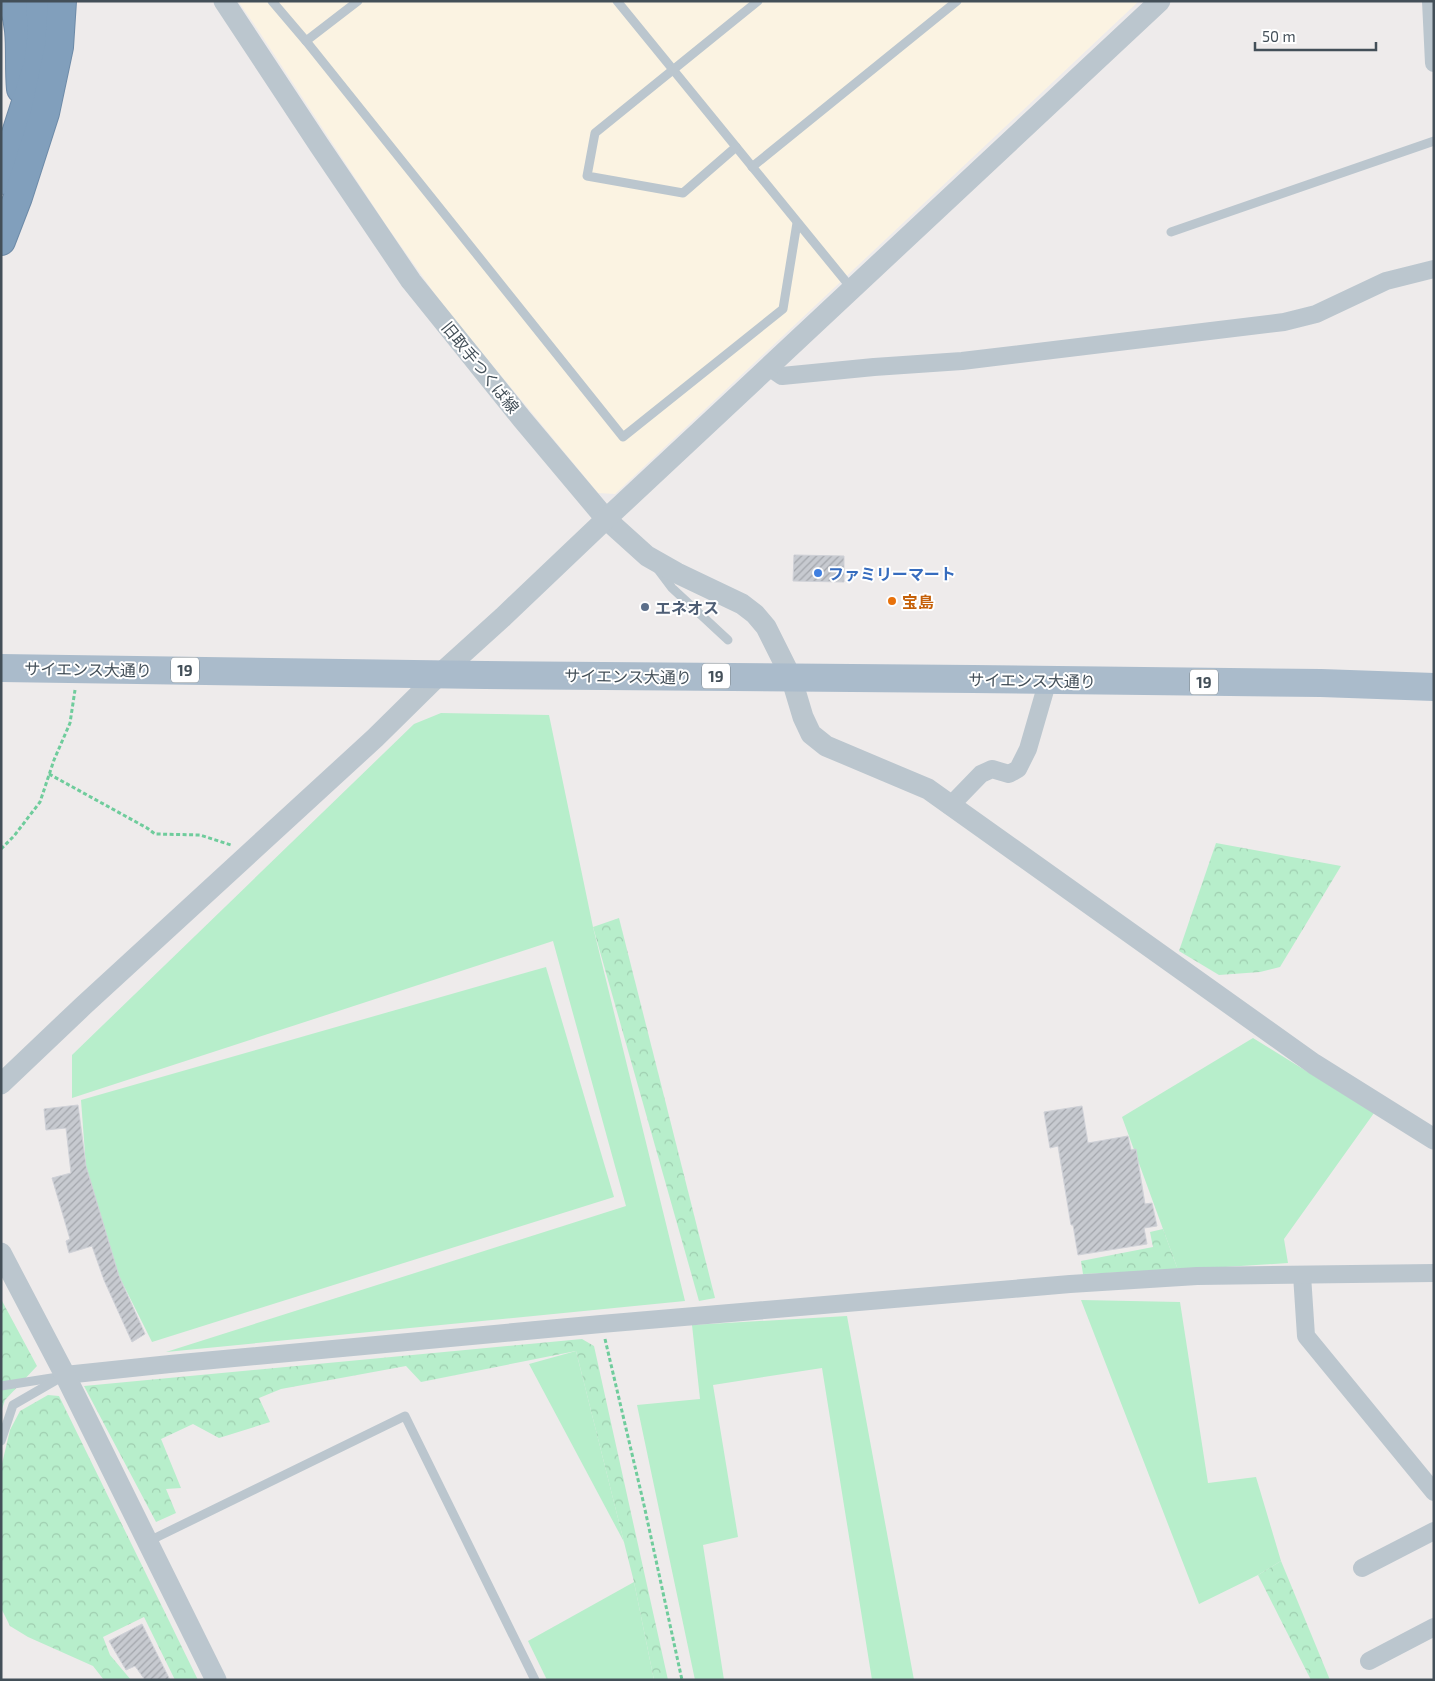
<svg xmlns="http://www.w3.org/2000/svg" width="1435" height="1681" font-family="'Exo 2','Noto Sans JP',sans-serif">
<defs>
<pattern id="forest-crowns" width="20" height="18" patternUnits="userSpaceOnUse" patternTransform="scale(1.25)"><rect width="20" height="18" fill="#b7eecb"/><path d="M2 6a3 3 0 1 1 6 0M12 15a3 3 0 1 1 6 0" fill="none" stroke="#9fceb0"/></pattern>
<pattern id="building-hatch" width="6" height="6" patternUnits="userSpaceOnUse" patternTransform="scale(1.25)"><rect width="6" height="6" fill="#c7cad0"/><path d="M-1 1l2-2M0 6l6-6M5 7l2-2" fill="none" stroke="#a3a6ac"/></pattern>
</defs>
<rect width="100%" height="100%" fill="#eeebeb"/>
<!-- commercial -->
<polygon fill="#fbf3e2" points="238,1 1139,1 615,494 598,493 442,304 386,225 258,30"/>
<!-- grass -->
<g fill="#b7eecb">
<polygon points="441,713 549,715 593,927 685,1301 166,1352 626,1206 553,941 72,1098 72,1055 414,724"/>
<polygon points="546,967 614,1197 152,1342 119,1276 86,1167 81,1100"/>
<polygon points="1253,1038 1374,1113 1284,1239 1288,1263 1178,1270 1122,1117"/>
<polygon points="1081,1300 1180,1302 1208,1483 1256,1477 1281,1561 1258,1575 1199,1604"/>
<polygon points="847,1316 914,1680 872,1680 822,1368 713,1385 738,1537 703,1545 724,1680 695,1680 637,1405 700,1399 692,1325"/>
<polygon points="576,1351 624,1542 529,1364"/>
<polygon points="634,1582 654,1680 547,1680 528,1641"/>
</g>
<!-- forest -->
<g fill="url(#forest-crowns)">
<polygon points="1216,843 1341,866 1280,967 1260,972 1219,975 1179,951"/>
<polygon points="619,918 715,1298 699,1301 593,927"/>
<polygon points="1163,1229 1178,1270 1083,1274 1081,1261 1153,1247 1150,1232"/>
<polygon points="1,1299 37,1366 5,1400 1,1412"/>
<polygon points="582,1339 594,1346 668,1680 654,1680 634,1582 576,1351 421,1382 406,1366 281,1389 259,1398 270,1422 219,1438 193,1424 161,1439 181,1488 166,1489 176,1513 156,1522 84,1386"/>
<polygon points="48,1395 59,1396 198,1680 175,1680 144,1617 103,1637 110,1655 131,1680 104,1680 93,1666 28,1637 10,1626 1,1608 1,1468 10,1430 20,1411"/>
<polygon points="1281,1561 1330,1680 1311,1680 1258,1575"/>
</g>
<!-- building -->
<g fill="url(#building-hatch)" stroke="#cfd1d7">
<polygon points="794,555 844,556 844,582 793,581"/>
<polygon points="78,1105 86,1166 119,1276 145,1334 132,1342 104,1280 92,1246 69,1253 66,1241 70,1239 52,1178 71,1173 66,1128 46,1130 44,1109"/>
<polygon points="1082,1106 1088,1143 1128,1136 1131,1150 1136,1149 1145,1204 1152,1203 1157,1226 1144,1228 1147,1244 1078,1255 1073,1225 1071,1225 1058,1146 1050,1148 1044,1112"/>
<polygon points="142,1624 170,1680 145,1680 135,1666 126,1670 109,1641"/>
</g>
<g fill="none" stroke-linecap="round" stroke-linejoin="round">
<!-- motorway casing -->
<g stroke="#6d8aa7" stroke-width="30">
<g id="motorway">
<path d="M12,1C24,31 18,58 21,89"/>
<polyline points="1,180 38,65 42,32 40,1"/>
<polyline points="1,241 18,197 45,113 59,47 62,1"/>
</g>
</g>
<!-- path -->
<g stroke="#6fcc9c" stroke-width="3" stroke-dasharray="4 2.5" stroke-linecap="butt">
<polyline points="49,774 147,828 155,834 200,835 231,845"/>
<polyline points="1,849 14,836 40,802 54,760 70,723 75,690"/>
<polyline points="605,1339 644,1505 682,1680"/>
</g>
<!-- service -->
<g stroke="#bbc6ce" stroke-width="9">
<polyline points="272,1 306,41 623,437 783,309 797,223"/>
<polyline points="617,1 852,289"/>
<polyline points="306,41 358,1"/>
<polyline points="736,147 683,193 587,176 595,133 758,1"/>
<polyline points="752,167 957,1"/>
<polyline points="1171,232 1434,141"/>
<polyline points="657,568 672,588 728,640"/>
<polyline points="1,1386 58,1377"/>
<polyline points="1,1441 13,1405 65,1375"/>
<polyline points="147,1542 405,1416 535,1680"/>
</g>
<!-- minor -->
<g stroke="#bbc6ce" stroke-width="18">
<polyline points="1431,1 1434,63"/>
<polyline points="769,367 782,376 874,367 962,361 1284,322 1316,314 1386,281 1434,269"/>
<polyline points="950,806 981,774 992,769 1009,774 1018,769 1028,749 1048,680"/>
<polyline points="1302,1275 1306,1336 1434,1492"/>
<polyline points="65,1375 170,1364 601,1324 1070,1284 1197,1276 1434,1273"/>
<polyline points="1362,1568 1434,1531"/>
<polyline points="1369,1661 1434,1627"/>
</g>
<!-- tertiary -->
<g stroke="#bbc6ce" stroke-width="21">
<polyline points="224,1 319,145 411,281 522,419 606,519 647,556 677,573 742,604 755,614 766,627 791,677 803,717 811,734 826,746 928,789 1314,1064 1434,1139"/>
<polyline points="1,1084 83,1006 375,738 440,674 503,617 606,519 1160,1"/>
<polyline points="1,1253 65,1375 216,1680"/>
</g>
<!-- primary -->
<polyline stroke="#aabbcb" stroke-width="28" points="1,668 485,675 973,679 1321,683 1434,687"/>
<!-- motorway -->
<use href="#motorway" stroke="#819fbc" stroke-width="28"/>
</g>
<!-- markers -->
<circle fill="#3f7fe0" stroke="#fff" stroke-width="2" cx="818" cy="573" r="5"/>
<circle fill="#e8710a" stroke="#fff" stroke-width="2" cx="892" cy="601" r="5"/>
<circle fill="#5c6f8a" stroke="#fff" stroke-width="2" cx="645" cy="607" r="5"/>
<g text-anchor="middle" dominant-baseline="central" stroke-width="4" stroke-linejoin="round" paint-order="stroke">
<!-- shield labels -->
<g fill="#fff" stroke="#7b848a" stroke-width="1">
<rect x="171" y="657.5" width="28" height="25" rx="4"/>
<rect x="702" y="663.5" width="28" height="25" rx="4"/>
<rect x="1190" y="669.5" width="28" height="25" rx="4"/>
</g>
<g font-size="15" font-weight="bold" fill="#434f58">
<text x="185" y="670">19</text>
<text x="716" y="676">19</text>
<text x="1204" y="682">19</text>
</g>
<!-- street labels -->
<g font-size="16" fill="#434f58" stroke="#fff">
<text transform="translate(481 367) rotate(51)">旧取手つくば線</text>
<text transform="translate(88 669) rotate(1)">サイエンス大通り</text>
<text transform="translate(628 676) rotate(1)">サイエンス大通り</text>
<text transform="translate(1032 680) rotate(1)">サイエンス大通り</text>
</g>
<!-- shop labels -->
<g font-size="16" font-weight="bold" fill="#366cbe" stroke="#fff" text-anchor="start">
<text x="828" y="573">ファミリーマート</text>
</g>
<!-- food labels -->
<g font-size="16" font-weight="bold" fill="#c56008" stroke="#fff" text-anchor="start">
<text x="902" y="601">宝島</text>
</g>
<!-- service labels -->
<g font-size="16" font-weight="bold" fill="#4e5e75" stroke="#fff" text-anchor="start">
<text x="655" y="607">エネオス</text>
</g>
</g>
<!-- border -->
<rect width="1435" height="1681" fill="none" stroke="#434f58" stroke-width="5"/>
<!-- scale -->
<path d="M1255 42v8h121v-8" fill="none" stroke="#434f58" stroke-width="2.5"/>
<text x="1262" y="42" font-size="15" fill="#434f58" stroke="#ffffff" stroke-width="4" paint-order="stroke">50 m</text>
</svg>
